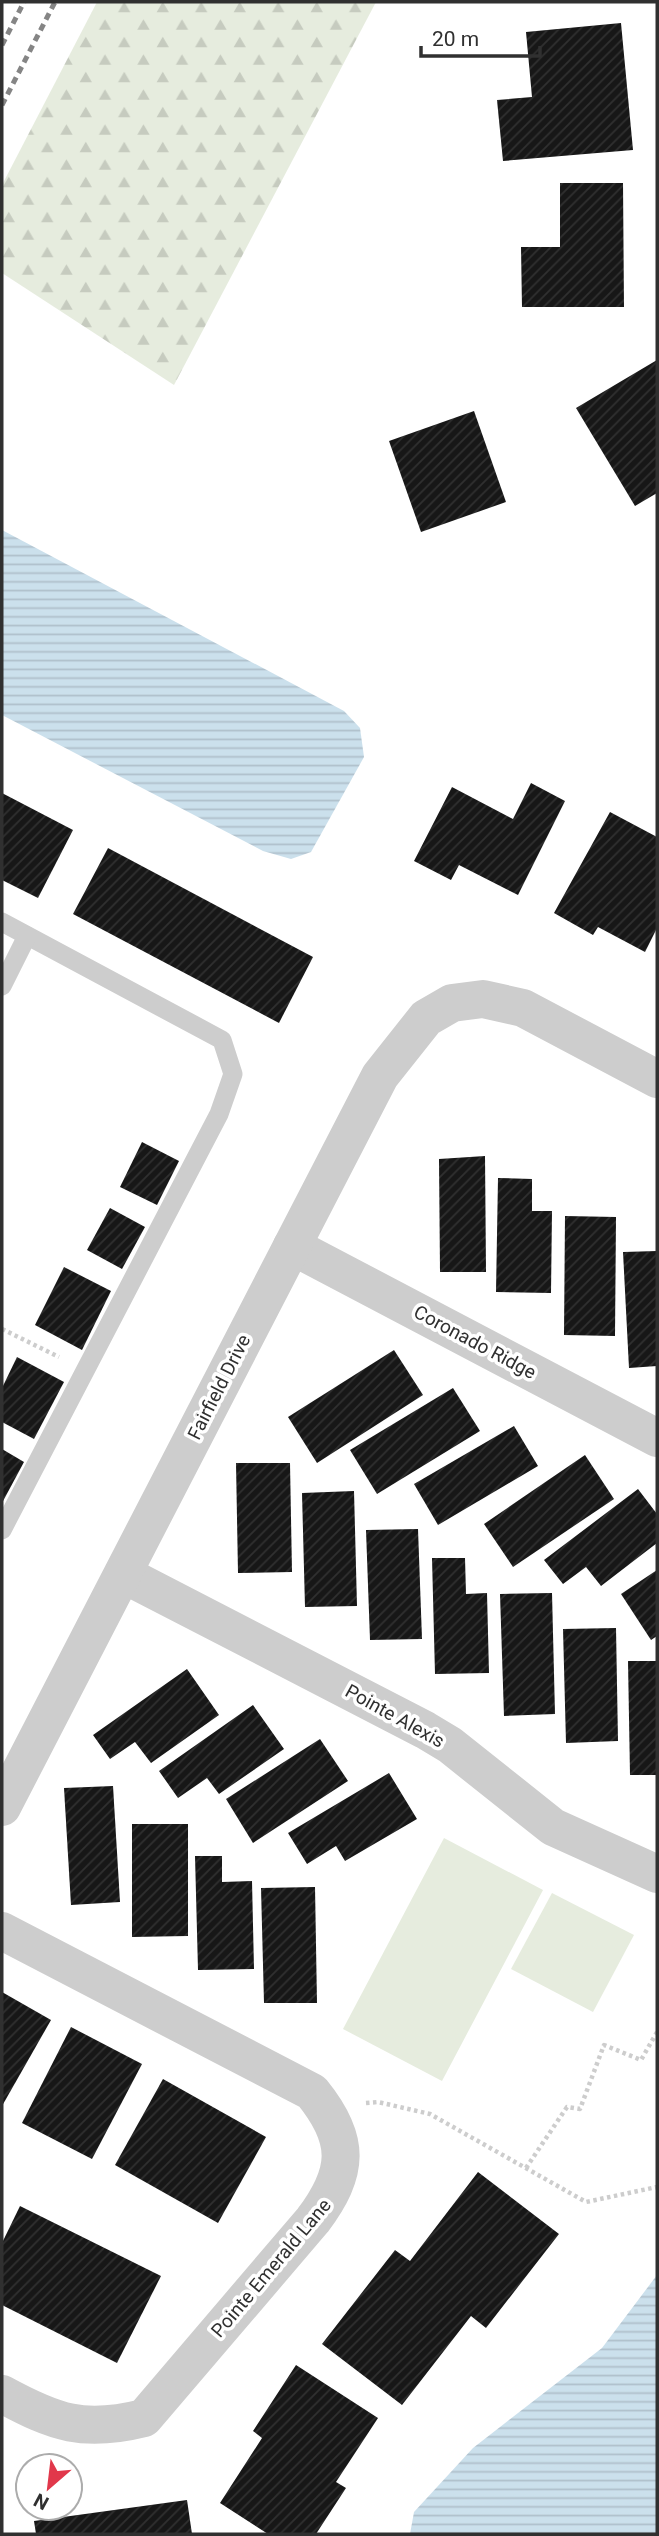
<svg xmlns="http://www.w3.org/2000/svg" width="659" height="2536" font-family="Roboto,sans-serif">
<defs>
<pattern id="forest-firs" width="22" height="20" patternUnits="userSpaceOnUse" patternTransform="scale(1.75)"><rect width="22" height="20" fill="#e6ecde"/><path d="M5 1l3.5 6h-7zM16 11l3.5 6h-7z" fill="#c6cbbf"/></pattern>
<pattern id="water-rules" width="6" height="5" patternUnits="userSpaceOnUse" patternTransform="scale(1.75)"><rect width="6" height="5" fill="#cbe0ec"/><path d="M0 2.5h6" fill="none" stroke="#afc0cb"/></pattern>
<pattern id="building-hatch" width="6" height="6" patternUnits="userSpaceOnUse" patternTransform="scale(1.75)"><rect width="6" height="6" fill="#171717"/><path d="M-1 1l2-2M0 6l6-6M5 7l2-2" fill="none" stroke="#303030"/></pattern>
</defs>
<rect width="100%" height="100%" fill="#fff"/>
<!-- forest -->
<polygon fill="url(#forest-firs)" points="97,2 376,2 174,385 2,273 2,185"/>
<!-- green -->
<g fill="#e6ecde">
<polygon points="444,1838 543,1890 442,2081 343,2029"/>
<polygon points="552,1893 634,1935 593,2012 511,1969"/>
</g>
<!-- water -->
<g fill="url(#water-rules)">
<polygon points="2,530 344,711 360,728 364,757 311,852 291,859 263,851 2,715"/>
<polygon points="657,2275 657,2534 410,2534 414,2512 473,2448 602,2348"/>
</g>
<!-- building -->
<g fill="url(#building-hatch)">
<polygon points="621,23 633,150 503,161 497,100 532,97 526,32"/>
<polygon points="560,183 623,183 624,307 522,307 521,247 560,247"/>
<polygon points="657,360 657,493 635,506 576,408"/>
<polygon points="474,411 506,502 421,532 389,441"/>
<polygon points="531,783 565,801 518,895 459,865 451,880 414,861 452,787 513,819"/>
<polygon points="2,793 73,830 38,898 2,880"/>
<polygon points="610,812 657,837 657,928 645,952 598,927 593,935 554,913"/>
<polygon points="108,848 313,957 279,1023 73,914"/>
<polygon points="142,1142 179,1161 157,1205 120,1187"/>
<polygon points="485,1156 486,1272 440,1272 439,1159"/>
<polygon points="498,1178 532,1179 532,1211 552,1211 551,1293 496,1292"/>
<polygon points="110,1208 145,1227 122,1269 87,1250"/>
<polygon points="565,1216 616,1217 615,1336 564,1335"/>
<polygon points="657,1251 657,1366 629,1368 623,1252"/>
<polygon points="64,1267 111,1291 82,1350 35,1325"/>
<polygon points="394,1350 423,1395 317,1463 288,1417"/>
<polygon points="17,1357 64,1382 34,1439 2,1422 2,1388"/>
<polygon points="453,1388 480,1431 377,1494 350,1450"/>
<polygon points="514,1426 538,1466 438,1525 414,1484"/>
<polygon points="2,1449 24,1462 2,1503"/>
<polygon points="585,1455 614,1499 513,1567 484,1524"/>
<polygon points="236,1463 290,1463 292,1572 238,1573"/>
<polygon points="638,1489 657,1514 657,1543 601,1586 586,1567 563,1584 544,1560"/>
<polygon points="354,1491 357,1606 305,1607 302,1493"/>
<polygon points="418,1529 422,1639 370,1640 366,1530"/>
<polygon points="432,1558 465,1558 466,1594 487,1593 489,1673 435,1674"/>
<polygon points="657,1570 657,1636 651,1640 621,1594"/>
<polygon points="552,1593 555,1714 504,1716 500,1594"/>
<polygon points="616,1628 618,1741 566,1743 563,1629"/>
<polygon points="628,1661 657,1661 657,1775 630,1775"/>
<polygon points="187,1669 219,1715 151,1763 135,1742 110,1759 93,1735"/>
<polygon points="253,1705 284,1749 219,1794 207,1778 178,1798 159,1771"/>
<polygon points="320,1739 348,1781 253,1843 226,1799"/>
<polygon points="389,1773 417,1819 345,1861 336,1846 307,1864 288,1833"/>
<polygon points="113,1786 120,1902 71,1905 64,1788"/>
<polygon points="132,1824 188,1824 188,1936 132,1937"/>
<polygon points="195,1856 222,1856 222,1882 252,1881 254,1969 198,1970"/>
<polygon points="315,1887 317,2003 264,2003 261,1888"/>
<polygon points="2,1992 51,2020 2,2106"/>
<polygon points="71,2027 142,2064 92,2159 22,2123"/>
<polygon points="163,2079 266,2137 218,2223 115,2165"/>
<polygon points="478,2172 559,2234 486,2328 471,2316 402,2405 322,2344 395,2250 410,2261"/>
<polygon points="20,2206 161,2276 117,2363 2,2305 2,2243"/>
<polygon points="296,2365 378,2418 336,2482 346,2488 316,2534 268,2534 220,2503 262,2438 253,2431"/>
<polygon points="187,2500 192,2534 36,2534 34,2521"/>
</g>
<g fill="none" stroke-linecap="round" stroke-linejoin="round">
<!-- path -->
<g stroke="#cdcdcd" stroke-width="4.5" stroke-dasharray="3.5 3.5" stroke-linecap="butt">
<polyline points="2,1329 59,1357"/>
<polyline points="366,2103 378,2102 430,2114 586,2202 657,2187"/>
<polyline points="526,2168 567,2107 580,2109 604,2045 641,2060 657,2032"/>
</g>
<!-- lane -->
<g stroke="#cdcdcd" stroke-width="19">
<polyline points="2,922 222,1040 233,1074 219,1114 2,1530"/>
<polyline points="2,986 27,936"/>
</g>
<!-- street -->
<g stroke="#cdcdcd" stroke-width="38">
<polyline points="292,1246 657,1438"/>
<polyline points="123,1574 425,1730 450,1745 553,1827 657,1874"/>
<polyline points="2,1807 380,1076 426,1018 452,1003 483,999 523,1008 657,1079"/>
<path d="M2,1931L312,2092C351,2140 349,2172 313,2220L144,2418C84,2433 55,2423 2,2394"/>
</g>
<!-- rail -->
<g stroke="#858585" stroke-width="5" stroke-dasharray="7 5" stroke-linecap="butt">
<polyline points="2,45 24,2"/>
<polyline points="2,105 55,2"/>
</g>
</g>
<g text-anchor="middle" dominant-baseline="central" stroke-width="7" stroke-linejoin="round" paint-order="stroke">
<!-- street labels -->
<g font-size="19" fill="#303030" stroke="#fff">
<text transform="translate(475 1342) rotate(28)">Coronado Ridge</text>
<text transform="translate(219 1387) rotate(-63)">Fairfield Drive</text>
<text transform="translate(395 1716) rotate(29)">Pointe Alexis</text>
<text transform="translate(271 2268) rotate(-50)">Pointe Emerald Lane</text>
</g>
</g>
<!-- border -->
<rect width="659" height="2536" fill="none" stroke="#303030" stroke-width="7"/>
<!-- north arrow -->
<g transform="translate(49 2487) rotate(208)"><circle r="33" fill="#ffffff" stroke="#acacac" stroke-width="2"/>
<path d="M0-5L12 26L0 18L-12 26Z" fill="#e1384b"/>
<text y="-10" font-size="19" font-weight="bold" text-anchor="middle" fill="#303030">N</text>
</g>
<!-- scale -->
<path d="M421 46v10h119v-10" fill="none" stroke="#303030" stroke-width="3.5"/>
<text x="432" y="46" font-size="21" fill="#303030" stroke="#ffffff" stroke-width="5" paint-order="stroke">20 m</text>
</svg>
